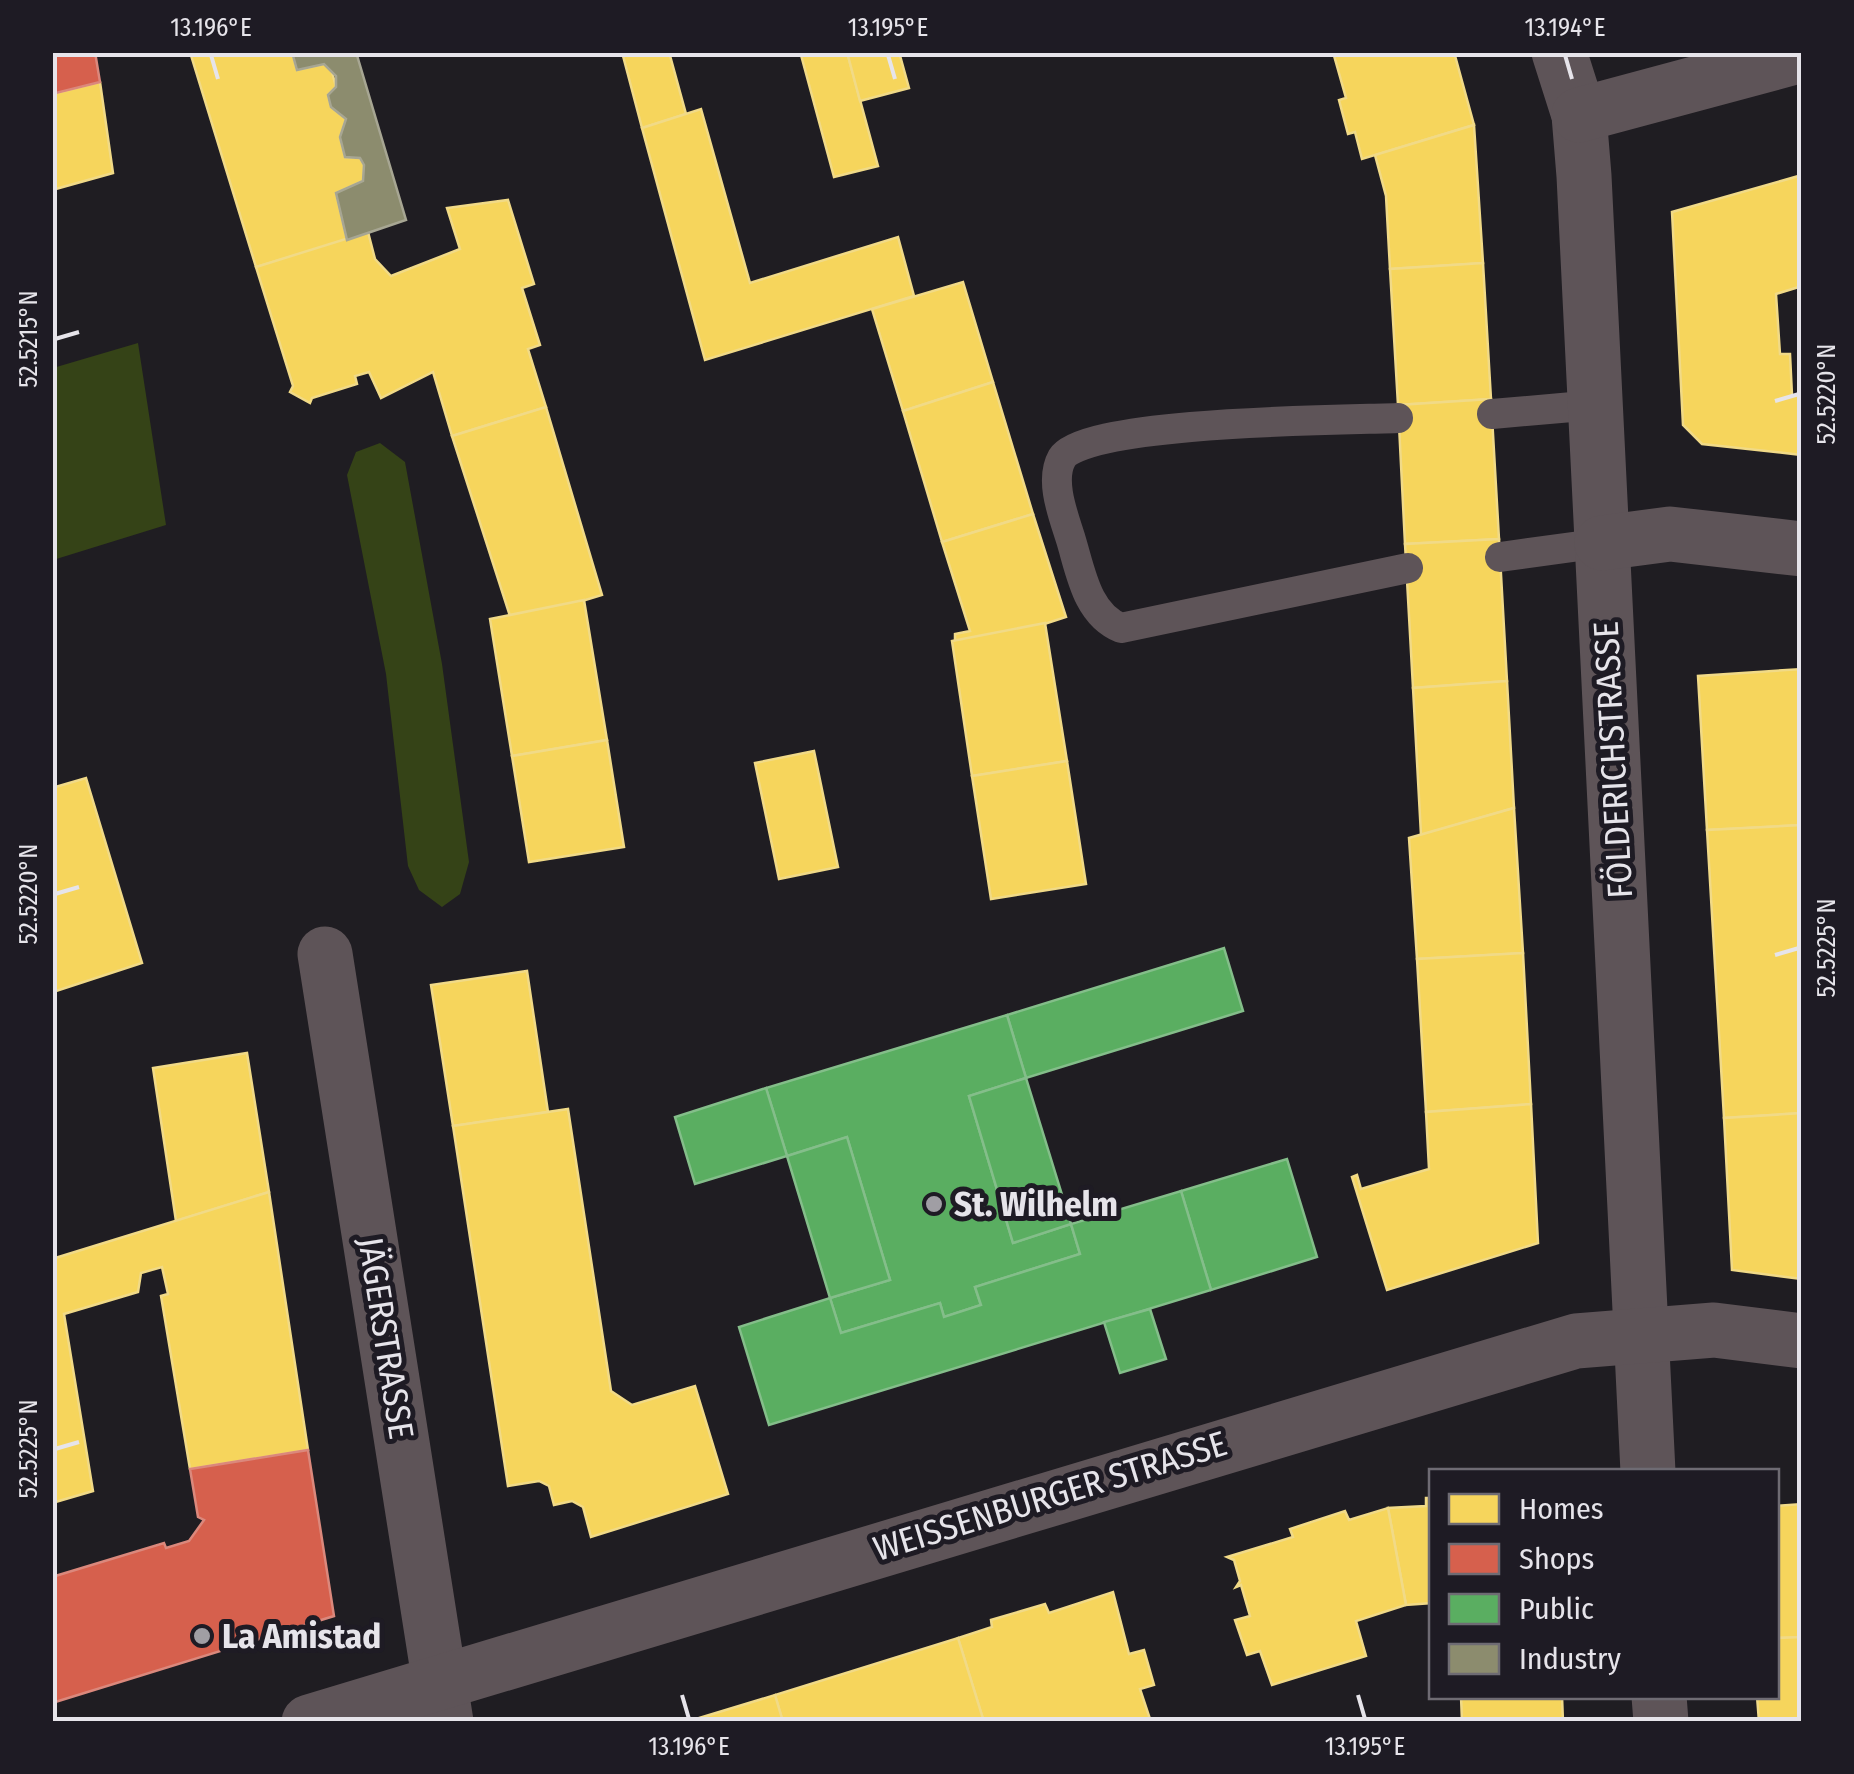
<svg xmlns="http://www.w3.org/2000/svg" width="1854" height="1774" font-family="'Fira Sans Condensed',sans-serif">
<rect width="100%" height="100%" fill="#1f1d22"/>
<!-- green -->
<g fill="#354317">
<polygon points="138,343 166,525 53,560 53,368"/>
<polygon points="380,443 405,462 442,664 469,862 460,894 442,907 419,890 408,866 386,674 347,475 356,452"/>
</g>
<!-- homes -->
<g fill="#f6d55c" stroke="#f1da87" stroke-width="2.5">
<polygon points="190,52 292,52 297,70 324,64 331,68 336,87 328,95 331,107 346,119 340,137 345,157 360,158 364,165 363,181 336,193 347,240 256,267"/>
<polygon points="622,52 669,52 686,114 642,128"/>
<polygon points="847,52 878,166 834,177 801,55"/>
<polygon points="847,52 899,52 909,88 860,101"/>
<polygon points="1333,52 1454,52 1474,125 1362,159 1355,132 1348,134 1339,100 1346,98"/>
<polygon points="100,82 113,173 52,190 52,94"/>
<polygon points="701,109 750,283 898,237 914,296 705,360 642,128"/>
<polygon points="1474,125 1483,263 1390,269 1386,196 1375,155"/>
<polygon points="1802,175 1802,286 1776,294 1780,354 1790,354 1792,395 1802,396 1802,455 1702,444 1683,425 1672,212"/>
<polygon points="508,200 534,284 522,288 540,345 528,349 546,407 452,436 433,372 381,398 369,372 355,376 357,384 312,398 310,403 290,392 293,386 256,267 368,232 375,259 391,276 460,249 447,208"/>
<polygon points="1483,263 1491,399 1398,405 1390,269"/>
<polygon points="963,282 993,382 903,411 872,309"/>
<polygon points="993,382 1033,514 942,542 903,411"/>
<polygon points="1491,399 1499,539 1405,544 1398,405"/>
<polygon points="546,407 602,595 556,609 510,616 452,436"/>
<polygon points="1033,514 1066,617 1026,630 955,641 955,634 970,631 942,542"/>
<polygon points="1499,539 1507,681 1413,688 1405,544"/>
<polygon points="584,600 607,740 512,756 490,619"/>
<polygon points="1045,623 1067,761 972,776 952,641"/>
<polygon points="1802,669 1802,825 1707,830 1698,676"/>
<polygon points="1507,681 1514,808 1421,835 1413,688"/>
<polygon points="607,740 624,847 529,862 512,756"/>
<polygon points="814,751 838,867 779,879 755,763"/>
<polygon points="1067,761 1086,884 991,899 972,776"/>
<polygon points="86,778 142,963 53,992 52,788"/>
<polygon points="1514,808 1523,953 1417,959 1409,838"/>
<polygon points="1802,825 1802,1113 1724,1118 1707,830"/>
<polygon points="1523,953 1531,1104 1426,1112 1417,959"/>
<polygon points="527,971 548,1112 453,1126 431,985"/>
<polygon points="247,1053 269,1192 176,1221 153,1068"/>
<polygon points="1531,1104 1538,1243 1387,1290 1352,1177 1357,1175 1361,1189 1429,1169 1426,1112"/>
<polygon points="568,1109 611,1391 632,1405 695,1386 728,1494 591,1537 583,1507 572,1501 554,1505 549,1486 539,1481 508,1486 453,1126"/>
<polygon points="1802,1113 1802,1279 1732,1270 1724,1118"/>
<polygon points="269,1192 308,1450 190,1469 161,1296 168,1294 162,1267 141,1273 138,1292 64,1314 93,1491 52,1503 52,1259"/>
<polygon points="1426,1498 1432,1498 1432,1603 1406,1605 1388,1508 1426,1506"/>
<polygon points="1802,1504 1802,1637 1776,1638 1776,1506"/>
<polygon points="1388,1508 1406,1605 1356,1621 1366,1656 1272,1685 1260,1651 1247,1655 1235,1620 1250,1616 1241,1585 1236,1587 1240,1581 1234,1560 1227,1557 1293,1537 1290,1529 1345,1511 1349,1520"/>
<polygon points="1113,1592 1129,1654 1144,1650 1154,1685 1140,1689 1151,1722 984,1722 958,1638 992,1627 991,1620 1045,1604 1049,1613"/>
<polygon points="1802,1637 1802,1722 1759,1722 1757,1696 1776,1696 1776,1638"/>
<polygon points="958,1638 984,1722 783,1722 775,1695"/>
<polygon points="775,1695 783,1722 686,1722"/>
<polygon points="1461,1696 1562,1696 1563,1722 1462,1722"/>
</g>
<!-- shops -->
<g fill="#d6604d" stroke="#db887c" stroke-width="2.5">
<polygon points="52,52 95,52 100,82 52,94"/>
<polygon points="308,1450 334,1616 52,1703 52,1577 164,1543 166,1548 189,1541 204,1520 198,1517 190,1469"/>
</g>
<!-- public -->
<g fill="#5aae61" stroke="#84be8a" stroke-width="2.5">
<polygon points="1224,948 1243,1011 1026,1078 1007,1015"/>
<polygon points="1007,1015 1026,1078 969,1096 1013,1243 1071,1224 1080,1254 975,1287 981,1305 944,1317 940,1303 841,1333 830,1298 890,1280 847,1137 787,1156 766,1088"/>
<polygon points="1026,1078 1071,1224 1013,1243 969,1096"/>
<polygon points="766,1088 787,1156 695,1184 675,1117"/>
<polygon points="847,1137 890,1280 830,1298 787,1156"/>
<polygon points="1287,1159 1317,1257 1211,1290 1181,1191"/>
<polygon points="1181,1191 1211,1290 769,1425 739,1327 830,1298 841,1333 940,1303 944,1317 981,1305 975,1287 1080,1254 1071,1224"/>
<polygon points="1150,1309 1166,1359 1120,1373 1104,1322"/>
</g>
<!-- industry -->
<polygon fill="#8c8c6e" stroke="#a7a693" stroke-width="2.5" points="292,52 356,52 406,220 347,240 336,193 363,181 364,165 360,158 345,157 340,137 346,119 331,107 328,95 336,87 336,76 324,64 297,70"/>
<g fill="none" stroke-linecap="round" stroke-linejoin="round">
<!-- lane -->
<g stroke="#5e5458" stroke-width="30">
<polyline points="1492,414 1595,405"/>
<path d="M1398,418C1346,420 1084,421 1062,458C1049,481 1064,517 1071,540C1081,573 1087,614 1121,628L1408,568"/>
<polyline points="1500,557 1602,543"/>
</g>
<!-- street -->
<g stroke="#5e5458" stroke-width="55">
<polyline points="1559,52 1579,115 1584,176 1648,1472"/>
<polyline points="1579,115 1802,55"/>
<polyline points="1602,543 1670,534 1802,549"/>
<polyline points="325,954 446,1722"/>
<polyline points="1659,1696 1661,1722"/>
<polyline points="309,1722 1576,1341 1714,1330 1802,1341"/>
</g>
</g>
<!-- ticks -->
<path fill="none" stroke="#e6e4ea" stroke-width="4" d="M211,55L218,79M888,55L895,79M1565,55L1572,79M55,339L79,332M1775,401L1799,394M55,894L79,887M1775,955L1799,948M55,1449L79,1442M682,1695L689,1719M1358,1695L1365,1719"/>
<!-- markers -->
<g fill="#a09ea4" stroke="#1e1b24" stroke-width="4">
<circle cx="934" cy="1204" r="10"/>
<circle cx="202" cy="1636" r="10"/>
</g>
<g text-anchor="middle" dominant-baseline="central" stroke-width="10" stroke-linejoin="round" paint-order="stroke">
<!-- street labels -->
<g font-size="35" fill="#e6e4ea" stroke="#1e1b24">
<text transform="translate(1613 760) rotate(-93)">FÖLDERICHSTRASSE</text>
<text transform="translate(386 1338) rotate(81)">JÄGERSTRASSE</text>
<text transform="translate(1050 1496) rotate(-17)">WEISSENBURGER STRASSE</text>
</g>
<!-- poi labels -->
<g font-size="35" font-weight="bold" fill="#e6e4ea" stroke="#1e1b24" text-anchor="start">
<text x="954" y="1204">St. Wilhelm</text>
<text x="222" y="1636">La Amistad</text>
</g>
</g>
<!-- border -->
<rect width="1854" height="1774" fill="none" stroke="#1e1b24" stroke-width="110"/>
<!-- legend -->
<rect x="1429" y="1469" width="350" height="230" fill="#1e1b24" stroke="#6e6b73" stroke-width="2.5"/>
<rect x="1449" y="1494" width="50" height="30" fill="#f6d55c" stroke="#6e6b73" stroke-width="2.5"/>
<text x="1519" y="1519" font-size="30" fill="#e6e4ea">Homes</text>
<rect x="1449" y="1544" width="50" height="30" fill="#d6604d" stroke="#6e6b73" stroke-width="2.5"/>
<text x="1519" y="1569" font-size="30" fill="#e6e4ea">Shops</text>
<rect x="1449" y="1594" width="50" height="30" fill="#5aae61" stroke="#6e6b73" stroke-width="2.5"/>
<text x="1519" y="1619" font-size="30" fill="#e6e4ea">Public</text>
<rect x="1449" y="1644" width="50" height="30" fill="#8c8c6e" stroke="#6e6b73" stroke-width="2.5"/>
<text x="1519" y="1669" font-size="30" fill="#e6e4ea">Industry</text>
<rect x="55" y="55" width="1744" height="1664" fill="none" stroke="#e6e4ea" stroke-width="4"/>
<g font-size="25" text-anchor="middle" fill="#e6e4ea">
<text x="211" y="36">13.196°E</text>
<text x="888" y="36">13.195°E</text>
<text x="1565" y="36">13.194°E</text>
<text transform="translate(28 339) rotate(-90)" y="9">52.5215°N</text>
<text transform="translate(1826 394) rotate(-90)" y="9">52.5220°N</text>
<text transform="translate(28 894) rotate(-90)" y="9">52.5220°N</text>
<text transform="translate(1826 948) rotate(-90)" y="9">52.5225°N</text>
<text transform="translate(28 1449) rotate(-90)" y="9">52.5225°N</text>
<text x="689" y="1755">13.196°E</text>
<text x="1365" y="1755">13.195°E</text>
</g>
</svg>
